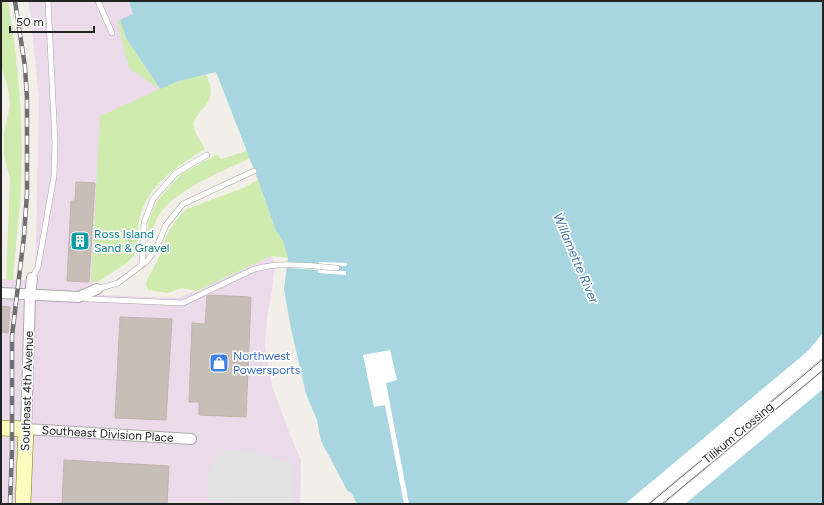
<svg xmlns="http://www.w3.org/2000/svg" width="824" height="505" font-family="Figtree,sans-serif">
<rect width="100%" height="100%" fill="#f2eee8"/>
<!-- industrial -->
<polygon fill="#ebdae9" points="28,1 129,1 147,53 127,60 131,69 160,89 91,282 98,283 97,295 179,298 271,256 275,262 272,290 267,317 265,346 272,386 290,435 301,460 300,504 1,504 1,279 34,281 36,241 39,98 31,19"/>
<!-- grass -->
<g fill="#cfecae">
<path d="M1,1H8C19,67 25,134 20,201C18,227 15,254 13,280H6L10,179L4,155V133L10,106L8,88L1,66Z"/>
<path d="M117,20H120L126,38L160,89L179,81L205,74C224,105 190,111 194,127C195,134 201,142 205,149C183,163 161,176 147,199C142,207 139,218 138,228C137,236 138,247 134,255C129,263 120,267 113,272C105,277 100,283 91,282L100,116L160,89L130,69L127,60Z"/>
<path d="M247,151L250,158C222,172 162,194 154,226C153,230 154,234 154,238L152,240L149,239L148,222L157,201L181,174L218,154L221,159Z"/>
<polygon points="258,180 276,231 283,241 288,258 271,256 196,291 182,288 168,293 148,290 146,285 147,280 163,250 165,240 170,229 179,216 187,209 243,188"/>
</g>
<!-- parking -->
<polygon fill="#e2e2e2" points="241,449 292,463 293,504 244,504 209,499 209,475 221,450"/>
<!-- water -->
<polygon fill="#a8d6e0" points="129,1 823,1 823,504 357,504 352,494 347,490 321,441 317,420 306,394 290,324 284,289 288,258 283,241 276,231 258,180 216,72 179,81 160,89 126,38 120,20 133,14"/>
<!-- pier -->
<g fill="#fff">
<polygon points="275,262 318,264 319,262 347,263 346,266 337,266 337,271 346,271 346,275 318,273 318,270 275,267"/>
<polygon points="823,333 823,389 685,504 625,504 808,351"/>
<polygon points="390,350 397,380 386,383 409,504 404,504 385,405 374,407 363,355"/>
</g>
<!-- building -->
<g fill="#c7beb7" stroke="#c4b4aa">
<polygon points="76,182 95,183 89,282 67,281 71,201 75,201"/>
<polygon points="209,295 251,297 246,417 199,415 199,402 189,402 192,323 205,324 207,296"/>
<polygon points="1,306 10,307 8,333 1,332"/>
<polygon points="120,317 172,319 166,420 115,418"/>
<polygon points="64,460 169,466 167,504 62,504"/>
</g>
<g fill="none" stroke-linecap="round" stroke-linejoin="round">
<!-- lane casing -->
<g stroke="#a9a9a9" stroke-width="6">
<g id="lane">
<polyline points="98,1 112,33"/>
<polyline points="142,265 144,223 153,199 176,173 207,155"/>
<polyline points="32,278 38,267 54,176 55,142 48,1"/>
<polyline points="97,289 118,283 147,261 155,251 166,225 183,204 254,171"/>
<path d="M80,297L89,299L183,303L252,270C280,261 309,266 337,268"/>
<polyline points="652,504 823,361"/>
<polyline points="659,504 823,367"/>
</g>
</g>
<!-- street casing -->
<g stroke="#a9a9a9" stroke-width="12">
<g id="street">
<path id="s1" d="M32,278L30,295L26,429L191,439"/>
<polyline points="1,293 79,297 97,289"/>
</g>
</g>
<!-- secondary casing -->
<g stroke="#777f02" stroke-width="16">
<polyline id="secondary" points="1,428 26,429 23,504"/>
</g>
<!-- lane -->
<use href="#lane" stroke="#fff" stroke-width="5"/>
<!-- street -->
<use href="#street" stroke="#fff" stroke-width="10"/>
<!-- secondary -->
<use href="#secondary" stroke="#fbfcbd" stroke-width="15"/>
<!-- tram -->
<g stroke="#707070" stroke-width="1">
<polyline points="649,504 823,359"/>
<polyline points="662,504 823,370"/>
</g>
<!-- rail casing -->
<g stroke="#707070" stroke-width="4.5">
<polyline id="rail" points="10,504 12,449 12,336 24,236 27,193 27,98 25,67 15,1"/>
</g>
<!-- rail -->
<use href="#rail" stroke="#fff" stroke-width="3" stroke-dasharray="9" stroke-linecap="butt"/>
</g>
<!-- icons -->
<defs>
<g id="building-square" transform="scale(1)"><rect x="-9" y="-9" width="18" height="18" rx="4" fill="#0f9aa8" stroke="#fff"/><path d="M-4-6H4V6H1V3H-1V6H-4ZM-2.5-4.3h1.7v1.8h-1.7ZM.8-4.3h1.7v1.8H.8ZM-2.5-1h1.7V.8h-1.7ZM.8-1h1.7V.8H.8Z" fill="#fff"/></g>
<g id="shop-square" transform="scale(1)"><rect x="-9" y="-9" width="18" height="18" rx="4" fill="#3f7fe0" stroke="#fff"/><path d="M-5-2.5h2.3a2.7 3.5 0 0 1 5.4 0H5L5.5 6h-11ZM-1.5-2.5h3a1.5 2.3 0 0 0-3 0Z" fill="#fff"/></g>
</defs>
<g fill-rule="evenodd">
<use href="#building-square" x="80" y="241"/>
<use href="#shop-square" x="219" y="363"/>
</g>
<g text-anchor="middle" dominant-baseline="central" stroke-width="3.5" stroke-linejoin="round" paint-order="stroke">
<!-- culture labels -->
<g font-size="12" fill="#0d838f" stroke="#fff" text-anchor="start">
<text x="94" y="234">Ross Island<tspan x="94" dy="14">Sand &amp; Gravel</tspan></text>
</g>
<!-- shop labels -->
<g font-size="12" fill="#366cbe" stroke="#fff" text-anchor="start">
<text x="233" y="356">Northwest<tspan x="233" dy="14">Powersports</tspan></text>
</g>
<!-- street labels -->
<g font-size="12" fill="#222" stroke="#fff">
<text transform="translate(27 391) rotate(-88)">Southeast 4th Avenue</text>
<text transform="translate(738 433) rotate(-40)">Tilikum Crossing</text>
<text stroke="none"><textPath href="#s1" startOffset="233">Southeast Division Place</textPath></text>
</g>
<!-- water labels -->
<g font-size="13" font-style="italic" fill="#4478a5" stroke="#fff">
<text transform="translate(576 258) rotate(67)">Willamette River</text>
</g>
</g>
<!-- border -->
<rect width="824" height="505" fill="none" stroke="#222222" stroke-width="4"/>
<!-- scale -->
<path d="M10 26v6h84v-6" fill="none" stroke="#222222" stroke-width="2"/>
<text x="16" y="26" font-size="12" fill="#222222" stroke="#ffffff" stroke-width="3" paint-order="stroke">50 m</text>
</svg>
